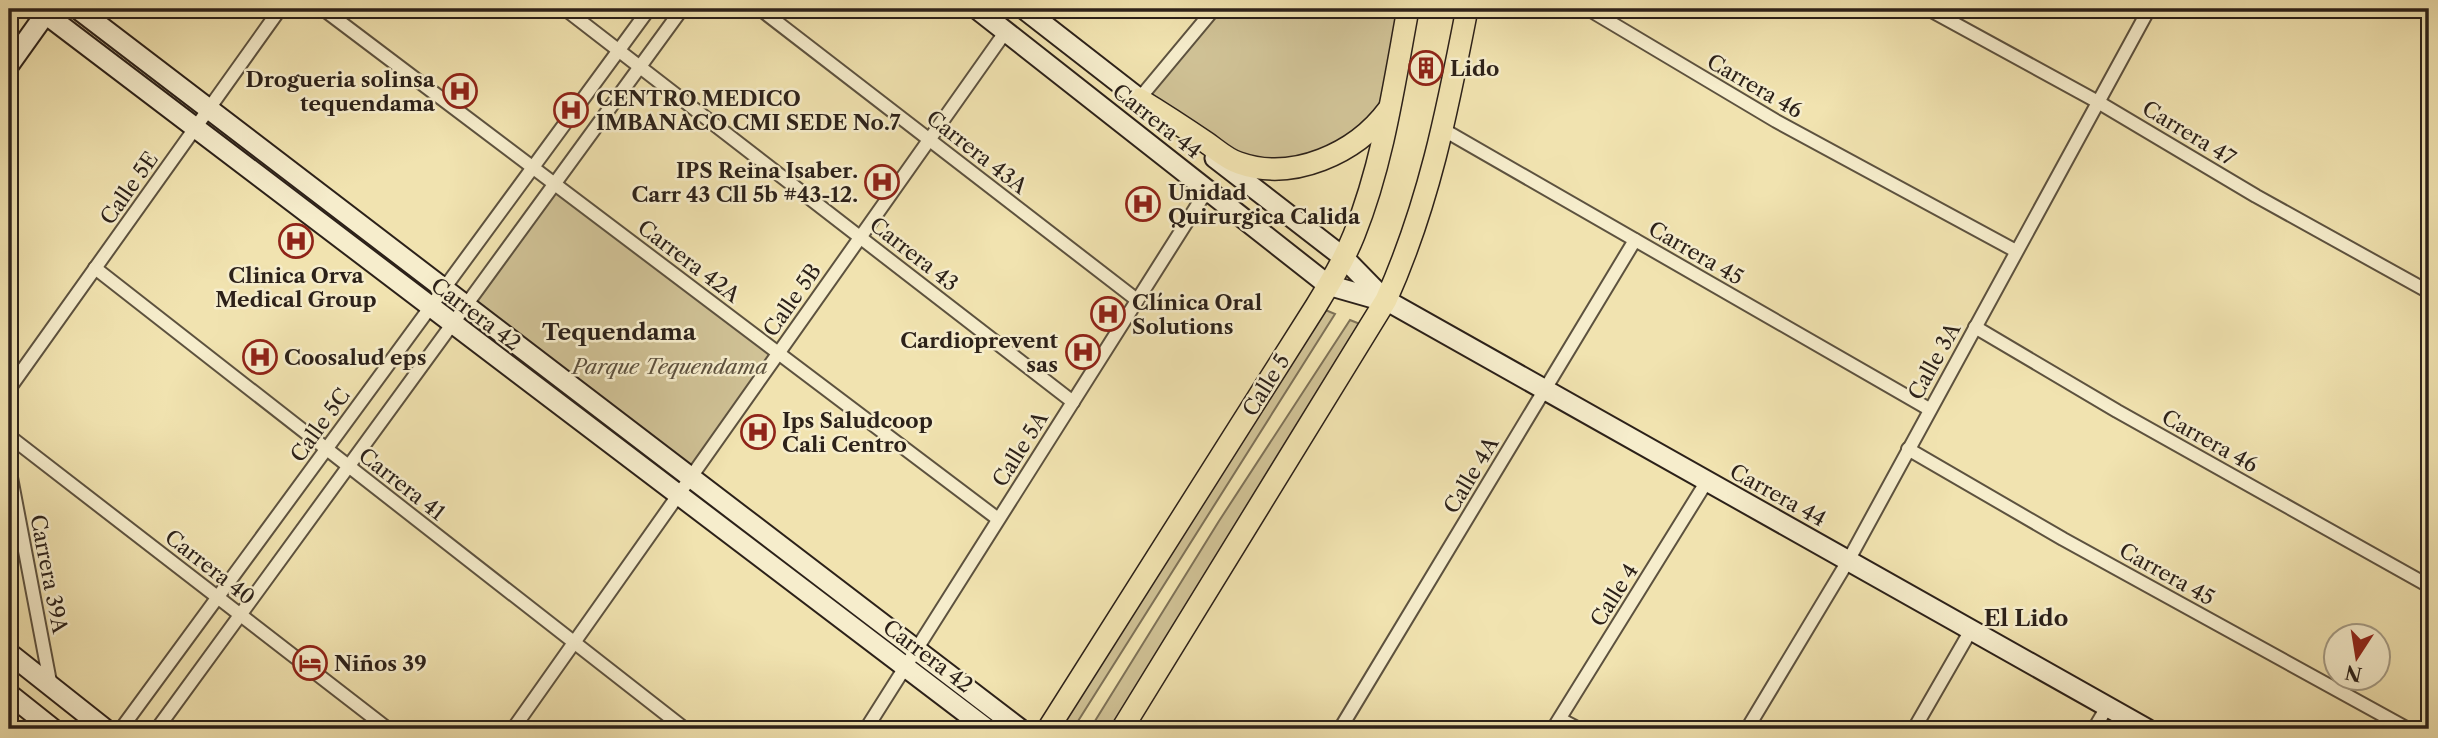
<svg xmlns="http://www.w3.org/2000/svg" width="2438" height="738" font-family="'Libre Caslon Text',serif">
<rect width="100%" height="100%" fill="#f1e3b0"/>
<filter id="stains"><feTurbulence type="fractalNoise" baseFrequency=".00286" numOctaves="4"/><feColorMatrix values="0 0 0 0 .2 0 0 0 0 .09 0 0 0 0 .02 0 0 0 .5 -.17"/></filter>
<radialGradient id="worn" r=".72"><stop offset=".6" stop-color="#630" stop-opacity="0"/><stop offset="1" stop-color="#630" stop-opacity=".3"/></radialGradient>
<!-- green -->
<g fill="#d0c296" stroke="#7e7258" stroke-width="2">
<polygon points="1214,9 1408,9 1390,109 1362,137 1266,168 1139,99"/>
<polygon points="555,184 778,353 691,477 466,305"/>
<polygon points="1316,306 1335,314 1073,729 1058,729"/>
<polygon points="1350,320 1370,328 1122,729 1090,729 1219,521"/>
</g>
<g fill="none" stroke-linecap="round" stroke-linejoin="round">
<!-- street casing -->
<g stroke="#5d523f" stroke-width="16">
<g id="street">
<polyline points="323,9 998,519"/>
<polyline points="565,9 1073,402"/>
<polyline points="760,9 1137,300"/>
<polyline points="1588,9 1776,121 2016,251"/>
<polyline points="1928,9 2098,102 2256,196 2429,292"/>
<polyline points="1139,99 1214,9"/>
<polyline points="1444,130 1929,409"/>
<polyline points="95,268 685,729"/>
<polyline points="1975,327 2117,411 2429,586"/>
<polyline points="9,389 280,9"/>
<polyline points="9,436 388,729"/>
<polyline points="1908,449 2063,539 2408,729"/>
<polyline points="9,467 51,687"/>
<polyline points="1560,719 1579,729"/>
<polyline points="121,729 649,9"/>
<polyline points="157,729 682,9"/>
<polyline points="513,729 1006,31"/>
<polyline points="866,729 1207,190"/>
<polyline points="1340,729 1635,240"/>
<polyline points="1553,729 1707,481"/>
<polyline points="1747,729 1848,561 2149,9"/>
<polyline points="1914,729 1971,630"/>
<polyline points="2094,729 2107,707"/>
</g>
</g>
<!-- secondary casing -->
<g stroke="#2c2119" stroke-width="23">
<g id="secondary">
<polyline points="39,9 987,729"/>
<polyline points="78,9 1020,729"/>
<polyline points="977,9 1328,285 1391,303 2147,729"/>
<polyline points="1024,9 1150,107"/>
<polyline points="9,65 49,9"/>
<polyline points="1215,158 1343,257 1385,300"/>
<polyline points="9,653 105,729"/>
<polyline points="9,694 53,729"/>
</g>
</g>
<!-- primary casing -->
<g stroke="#2c2119" stroke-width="24">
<g id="primary">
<path d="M1139,99C1162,113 1185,128 1207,143C1217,150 1228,160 1239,163C1293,182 1356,153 1388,110"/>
<path d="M1048,729L1316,306C1330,283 1344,260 1354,235C1383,163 1394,85 1408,9"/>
<path d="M1122,729L1386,300C1429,204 1447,112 1467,9"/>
</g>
</g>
<!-- street -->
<use href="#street" stroke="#f6edcc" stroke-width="12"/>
<!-- secondary -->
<use href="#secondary" stroke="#f6edcc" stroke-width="19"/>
<!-- primary -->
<use href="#primary" stroke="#f1e3b0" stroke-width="21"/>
</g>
<!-- icons -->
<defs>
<g id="building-ring" transform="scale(1.75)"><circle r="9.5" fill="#f6edcc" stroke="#8f2418" stroke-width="1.5"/><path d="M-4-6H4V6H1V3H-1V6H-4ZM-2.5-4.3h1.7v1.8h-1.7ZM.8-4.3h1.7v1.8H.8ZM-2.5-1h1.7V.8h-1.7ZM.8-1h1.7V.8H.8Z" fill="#8f2418"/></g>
<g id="hospital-ring" transform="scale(1.75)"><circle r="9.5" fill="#f6edcc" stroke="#8f2418" stroke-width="1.5"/><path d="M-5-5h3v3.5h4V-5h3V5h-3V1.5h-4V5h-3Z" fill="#8f2418"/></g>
<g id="hotel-ring" transform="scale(1.75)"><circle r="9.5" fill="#f6edcc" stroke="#8f2418" stroke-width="1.5"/><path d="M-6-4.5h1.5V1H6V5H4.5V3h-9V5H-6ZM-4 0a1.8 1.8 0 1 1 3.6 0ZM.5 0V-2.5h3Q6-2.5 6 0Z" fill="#8f2418"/></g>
</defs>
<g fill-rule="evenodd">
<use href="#building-ring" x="1426" y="68"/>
<use href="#hospital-ring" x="460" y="91"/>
<use href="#hospital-ring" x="571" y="110"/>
<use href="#hospital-ring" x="882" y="182"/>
<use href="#hospital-ring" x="1143" y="204"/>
<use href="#hospital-ring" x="296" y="241"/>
<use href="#hospital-ring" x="1108" y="314"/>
<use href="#hospital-ring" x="1083" y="352"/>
<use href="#hospital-ring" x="260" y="357"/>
<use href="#hospital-ring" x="758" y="432"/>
<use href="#hotel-ring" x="310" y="663"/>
</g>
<g text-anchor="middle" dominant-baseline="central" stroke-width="5" stroke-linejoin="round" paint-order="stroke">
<!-- poi labels -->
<g font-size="21" font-weight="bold" fill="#2c2119" stroke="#f6edcc" text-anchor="start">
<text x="1450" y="68">Lido</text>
<text x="435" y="79" text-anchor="end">Drogueria solinsa<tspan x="435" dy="24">tequendama</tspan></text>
<text x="596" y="98">CENTRO MEDICO<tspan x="596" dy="24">IMBANACO CMI SEDE No.7</tspan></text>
<text x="858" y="170" text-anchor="end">IPS Reina Isaber.<tspan x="858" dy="24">Carr 43 Cll 5b #43-12.</tspan></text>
<text x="1168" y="192">Unidad<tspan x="1168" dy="24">Quirurgica Calida</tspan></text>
<text x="296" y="275" text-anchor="middle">Clinica Orva<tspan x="296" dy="24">Medical Group</tspan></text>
<text x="1132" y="302">Clínica Oral<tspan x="1132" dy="24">Solutions</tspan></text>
<text x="1058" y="340" text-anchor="end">Cardioprevent<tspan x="1058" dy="24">sas</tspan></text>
<text x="284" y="357">Coosalud eps</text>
<text x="782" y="420">Ips Saludcoop<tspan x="782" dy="24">Cali Centro</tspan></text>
<text x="334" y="663">Niños 39</text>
</g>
<!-- street labels -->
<g font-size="21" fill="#2c2119" stroke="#f6edcc">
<text transform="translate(1755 86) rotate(30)">Carrera 46</text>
<text transform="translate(1157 121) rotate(38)">Carrera 44</text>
<text transform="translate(2189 133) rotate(31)">Carrera 47</text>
<text transform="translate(977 152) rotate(38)">Carrera 43A</text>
<text transform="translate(129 188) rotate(-55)">Calle 5E</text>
<text transform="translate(1696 253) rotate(30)">Carrera 45</text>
<text transform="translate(914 254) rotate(38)">Carrera 43</text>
<text transform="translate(689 261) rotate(37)">Carrera 42A</text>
<text transform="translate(792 300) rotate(-55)">Calle 5B</text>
<text transform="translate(476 314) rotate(37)">Carrera 42</text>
<text transform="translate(1934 361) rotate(-61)">Calle 3A</text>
<text transform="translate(1266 385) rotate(-58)">Calle 5</text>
<text transform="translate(320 425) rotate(-54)">Calle 5C</text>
<text transform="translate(2210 441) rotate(29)">Carrera 46</text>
<text transform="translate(1020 449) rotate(-58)">Calle 5A</text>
<text transform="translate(1471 475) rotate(-59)">Calle 4A</text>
<text transform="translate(402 484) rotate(38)">Carrera 41</text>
<text transform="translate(1778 495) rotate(29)">Carrera 44</text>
<text transform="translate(210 567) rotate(38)">Carrera 40</text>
<text transform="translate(49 574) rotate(79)">Carrera 39A</text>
<text transform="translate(2167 574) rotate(29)">Carrera 45</text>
<text transform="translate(1614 595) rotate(-58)">Calle 4</text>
<text transform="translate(928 656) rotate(37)">Carrera 42</text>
</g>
<!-- park labels -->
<g font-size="21" font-style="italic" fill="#5d513e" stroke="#f6edcc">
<text x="670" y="366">Parque Tequendama</text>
</g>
<!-- neighbourhood labels -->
<g font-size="23" font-weight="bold" fill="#2c2119" stroke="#f6edcc">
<text x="619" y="332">Tequendama</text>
<text x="2026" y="618">El Lido</text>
</g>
</g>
<!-- margin -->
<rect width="2438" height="738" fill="none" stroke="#f1e3b0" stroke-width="35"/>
<rect x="10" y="10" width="2417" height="717" fill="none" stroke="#2c2119" stroke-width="3.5"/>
<rect x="18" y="18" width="2403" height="703" fill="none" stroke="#2c2119" stroke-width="2"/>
<!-- north arrow -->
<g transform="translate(2357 657) rotate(192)"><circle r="33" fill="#f6edcc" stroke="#a59b84" stroke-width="2"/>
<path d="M0-5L12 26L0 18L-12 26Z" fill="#8f2418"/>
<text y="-10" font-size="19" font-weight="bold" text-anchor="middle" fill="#2c2119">N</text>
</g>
<rect width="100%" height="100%" filter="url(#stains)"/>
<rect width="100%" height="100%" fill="url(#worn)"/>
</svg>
